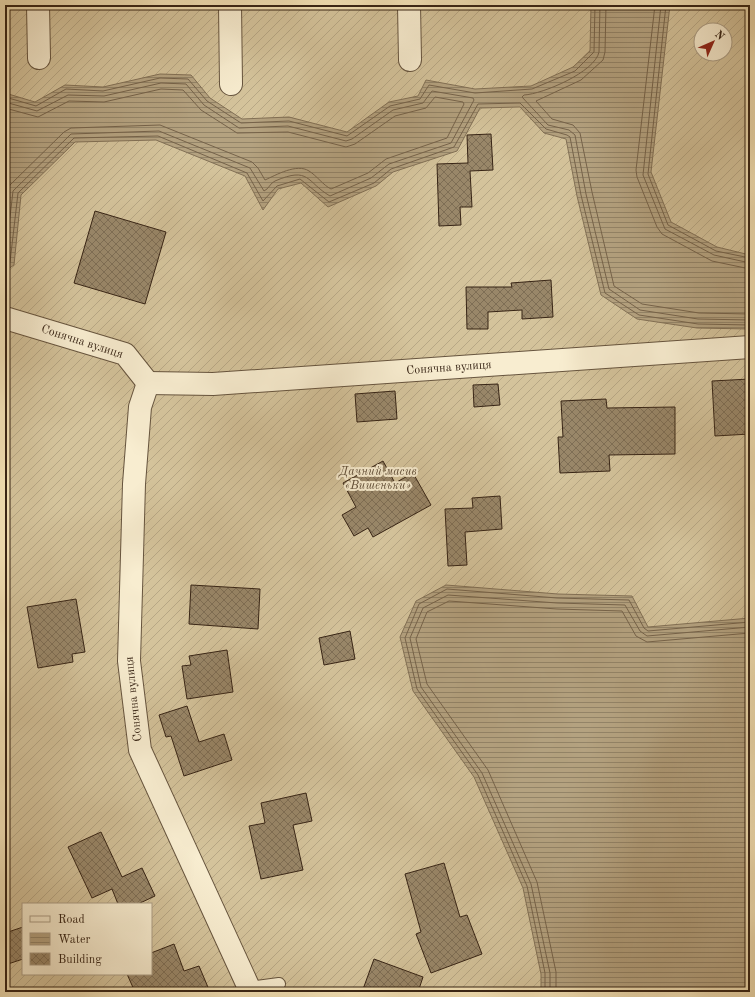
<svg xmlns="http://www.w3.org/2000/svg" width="755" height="997" font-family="'Old Standard TT',serif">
<defs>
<pattern id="garden-furrows" width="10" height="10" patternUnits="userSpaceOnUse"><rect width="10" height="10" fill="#d4c39b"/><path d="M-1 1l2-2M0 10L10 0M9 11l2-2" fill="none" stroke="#b7a785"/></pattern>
<pattern id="water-rules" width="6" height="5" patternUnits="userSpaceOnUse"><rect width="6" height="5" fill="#b4a280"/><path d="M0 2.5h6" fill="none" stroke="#938468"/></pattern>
<pattern id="building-cross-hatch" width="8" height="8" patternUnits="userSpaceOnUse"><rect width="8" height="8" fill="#998769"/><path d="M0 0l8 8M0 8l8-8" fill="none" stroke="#7e6e55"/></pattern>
</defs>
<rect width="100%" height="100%" fill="#f4e3b7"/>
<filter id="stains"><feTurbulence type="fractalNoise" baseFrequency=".005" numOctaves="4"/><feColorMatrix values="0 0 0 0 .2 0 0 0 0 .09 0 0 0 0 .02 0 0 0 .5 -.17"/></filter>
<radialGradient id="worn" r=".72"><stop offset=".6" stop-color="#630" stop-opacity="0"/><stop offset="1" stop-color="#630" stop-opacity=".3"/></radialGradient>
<!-- garden -->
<path fill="url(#garden-furrows)" stroke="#867458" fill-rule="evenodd" d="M5,5H750V942L667,992H5ZM701,30H725V54H701ZM23,904H151V974H23Z"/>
<!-- water -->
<g fill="url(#water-rules)" stroke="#827055">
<polygon points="591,5 670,5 651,172 671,222 717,247 750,255 750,329 697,328 637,319 601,295 577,196 566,139 544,133 520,107 480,108 457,151 393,172 376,186 328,207 301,183 278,189 263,210 245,176 156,140 75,142 21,195 14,265 5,271 5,93 35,102 65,85 103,87 160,74 191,75 210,98 242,119 289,117 347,132 389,102 418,96 426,80 475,89 531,86 573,67 590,51"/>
<polygon points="446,585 558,594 632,596 648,627 750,618 750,992 541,992 541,974 523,888 474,777 413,691 400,637 416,601"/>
</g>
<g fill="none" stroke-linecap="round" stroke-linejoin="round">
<!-- shore -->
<g stroke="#76634a" stroke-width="1">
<path d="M600,5L599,52C595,72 543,94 524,95L522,97L548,125L569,130L575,135L586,194L609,289L640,310L698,319L750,320"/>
<polyline points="606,5 605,52 603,60 581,80 536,101 552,119 573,125 580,133 592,192 614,286 642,304 699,313 750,314"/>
<polyline points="655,5 636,170 637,177 657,227 662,234 712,261 750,269"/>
<polyline points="661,5 643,175 665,229 714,255 750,263"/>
<polyline points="666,5 648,174 668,225 716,251 750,258"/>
<polyline points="5,97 36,106 66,89 103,91 160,78 188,79 207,101 241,123 289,121 347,136 390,106 420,99 429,85 475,93 532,89 575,71 594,52 595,5"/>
<path d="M5,102L37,111L68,95L104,96L161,83L186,84L204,105L239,128L288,126L346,141L352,139L393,110L423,103L432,91L473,98L474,100L451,143L389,164L371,178L330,196C306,182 310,166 275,181C270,183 269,189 264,191L250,168L159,131L71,134L13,191L5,260"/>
<path d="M5,108L38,117L69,101L104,102L161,89L183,90L201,110L237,133L288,132L346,147L355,144L395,116L426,108L435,97L463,102L464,104L447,138L386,159L368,173L331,189C323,185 317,176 309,171C297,163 276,175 265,180L258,168L252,162L160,125L71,128L64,132L10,185L7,191L5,207"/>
<polyline points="5,266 10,262 18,193 74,138 158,136 247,173 263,201 277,186 300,179 329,202 374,183 391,169 454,147 478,104 520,103 546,129 567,135 570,137 581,195 605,293 639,315 698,324 750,325"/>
<polyline points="545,992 545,973 527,886 478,775 417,689 405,638 419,604 447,589 557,598 629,600 644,628 648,631 750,622"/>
<polyline points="550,992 550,973 531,884 482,773 421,687 410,638 423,608 448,595 557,603 625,605 640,631 647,636 750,627"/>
<polyline points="556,992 556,972 537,882 488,770 427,684 416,639 427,612 449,601 557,609 622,611 636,636 647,642 750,633"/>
</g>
</g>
<!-- building -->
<g fill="url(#building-cross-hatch)" stroke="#372415">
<polygon points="491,134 493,170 470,171 472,207 460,207 461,225 439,226 437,164 468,163 467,135"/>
<polygon points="95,211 166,232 145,304 74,283"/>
<polygon points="551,280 553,317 522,319 522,310 488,312 488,329 467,329 466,287 512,287 511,283"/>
<polygon points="750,379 750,434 715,436 712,381"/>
<polygon points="498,384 500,405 474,407 473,385"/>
<polygon points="395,391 397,419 357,422 355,394"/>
<polygon points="606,399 607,408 675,407 675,454 609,455 610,471 560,473 558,437 563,437 561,401"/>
<polygon points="383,461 395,483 413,473 431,505 373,537 368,528 354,536 342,515 356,507 343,483"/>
<polygon points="500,496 502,529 465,532 467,565 448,566 445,509 473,508 472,498"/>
<polygon points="191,585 260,589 258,629 189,624"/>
<polygon points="76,599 85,652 72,654 73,662 38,668 27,607"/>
<polygon points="350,631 355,659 324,665 319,638"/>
<polygon points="227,650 233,692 187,699 182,666 191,665 189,656"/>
<polygon points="187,706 199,742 224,734 232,760 184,776 171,736 166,737 159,715"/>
<polygon points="306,793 312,821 293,825 303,870 261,879 249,826 265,823 261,803"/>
<polygon points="101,832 122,877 142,868 155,896 138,904 118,904 112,889 92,898 68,847"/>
<polygon points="444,863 460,917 467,915 482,954 431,973 416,934 421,932 405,874"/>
<polygon points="23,927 23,959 5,965 5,933"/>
<polygon points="174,944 184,971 199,966 210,992 135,992 127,974 151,974 151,953"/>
<polygon points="374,959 423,977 418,992 362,992"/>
</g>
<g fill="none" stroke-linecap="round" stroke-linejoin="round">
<!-- service casing -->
<g stroke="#66543e" stroke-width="14">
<polyline id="service" points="249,988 279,984"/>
</g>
<!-- minor casing -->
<g stroke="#66543e" stroke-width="24">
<g id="minor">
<polyline points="38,5 39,58"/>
<polyline points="230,5 231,84"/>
<polyline points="409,5 410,60"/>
<polyline points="5,318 125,354 148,383"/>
<polyline points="148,383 140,407 134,484 129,661 140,750 249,988 249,992"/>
<polyline points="148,383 213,384 750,347"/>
</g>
</g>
<!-- service -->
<use href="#service" stroke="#f8edd0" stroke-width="12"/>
<!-- minor -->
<use href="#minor" stroke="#f8edd0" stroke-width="22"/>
</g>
<g text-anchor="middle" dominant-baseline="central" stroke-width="4" stroke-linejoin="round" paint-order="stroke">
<!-- street labels -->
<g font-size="12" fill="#372415" stroke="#f8edd0">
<text transform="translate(82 342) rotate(18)">Сонячна вулиця</text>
<text transform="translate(449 368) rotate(-4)">Сонячна вулиця</text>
<text transform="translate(134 699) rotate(-96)">Сонячна вулиця</text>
</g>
<!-- park labels -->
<g font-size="12" font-style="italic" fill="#5e4c36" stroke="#f8edd0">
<text x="378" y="472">Дачний масив<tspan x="378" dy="14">«Вишеньки»</tspan></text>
</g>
</g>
<!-- margin -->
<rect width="755" height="997" fill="none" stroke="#f4e3b7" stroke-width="20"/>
<rect x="6" y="6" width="743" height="985" fill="none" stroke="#372415" stroke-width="2"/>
<rect x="10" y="10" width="735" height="977" fill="none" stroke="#372415"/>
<!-- legend -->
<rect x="22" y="903" width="130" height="72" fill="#f8edd0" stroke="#ab9d85"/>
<rect x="30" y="916" width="20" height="6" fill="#f8edd0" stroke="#ab9d85"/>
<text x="58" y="923" font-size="12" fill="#372415">Road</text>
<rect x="30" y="933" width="20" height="12" fill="url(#water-rules)" stroke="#ab9d85"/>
<text x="58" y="943" font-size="12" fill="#372415">Water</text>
<rect x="30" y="953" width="20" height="12" fill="url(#building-cross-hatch)" stroke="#ab9d85"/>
<text x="58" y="963" font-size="12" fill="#372415">Building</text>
<!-- north arrow -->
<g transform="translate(713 42) rotate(45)"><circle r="19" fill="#f8edd0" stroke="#ab9d85"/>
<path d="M0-3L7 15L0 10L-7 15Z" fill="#8f2418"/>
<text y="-6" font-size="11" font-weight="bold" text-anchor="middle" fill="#372415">N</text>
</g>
<rect width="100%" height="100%" filter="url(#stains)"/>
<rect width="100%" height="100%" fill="url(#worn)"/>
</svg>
